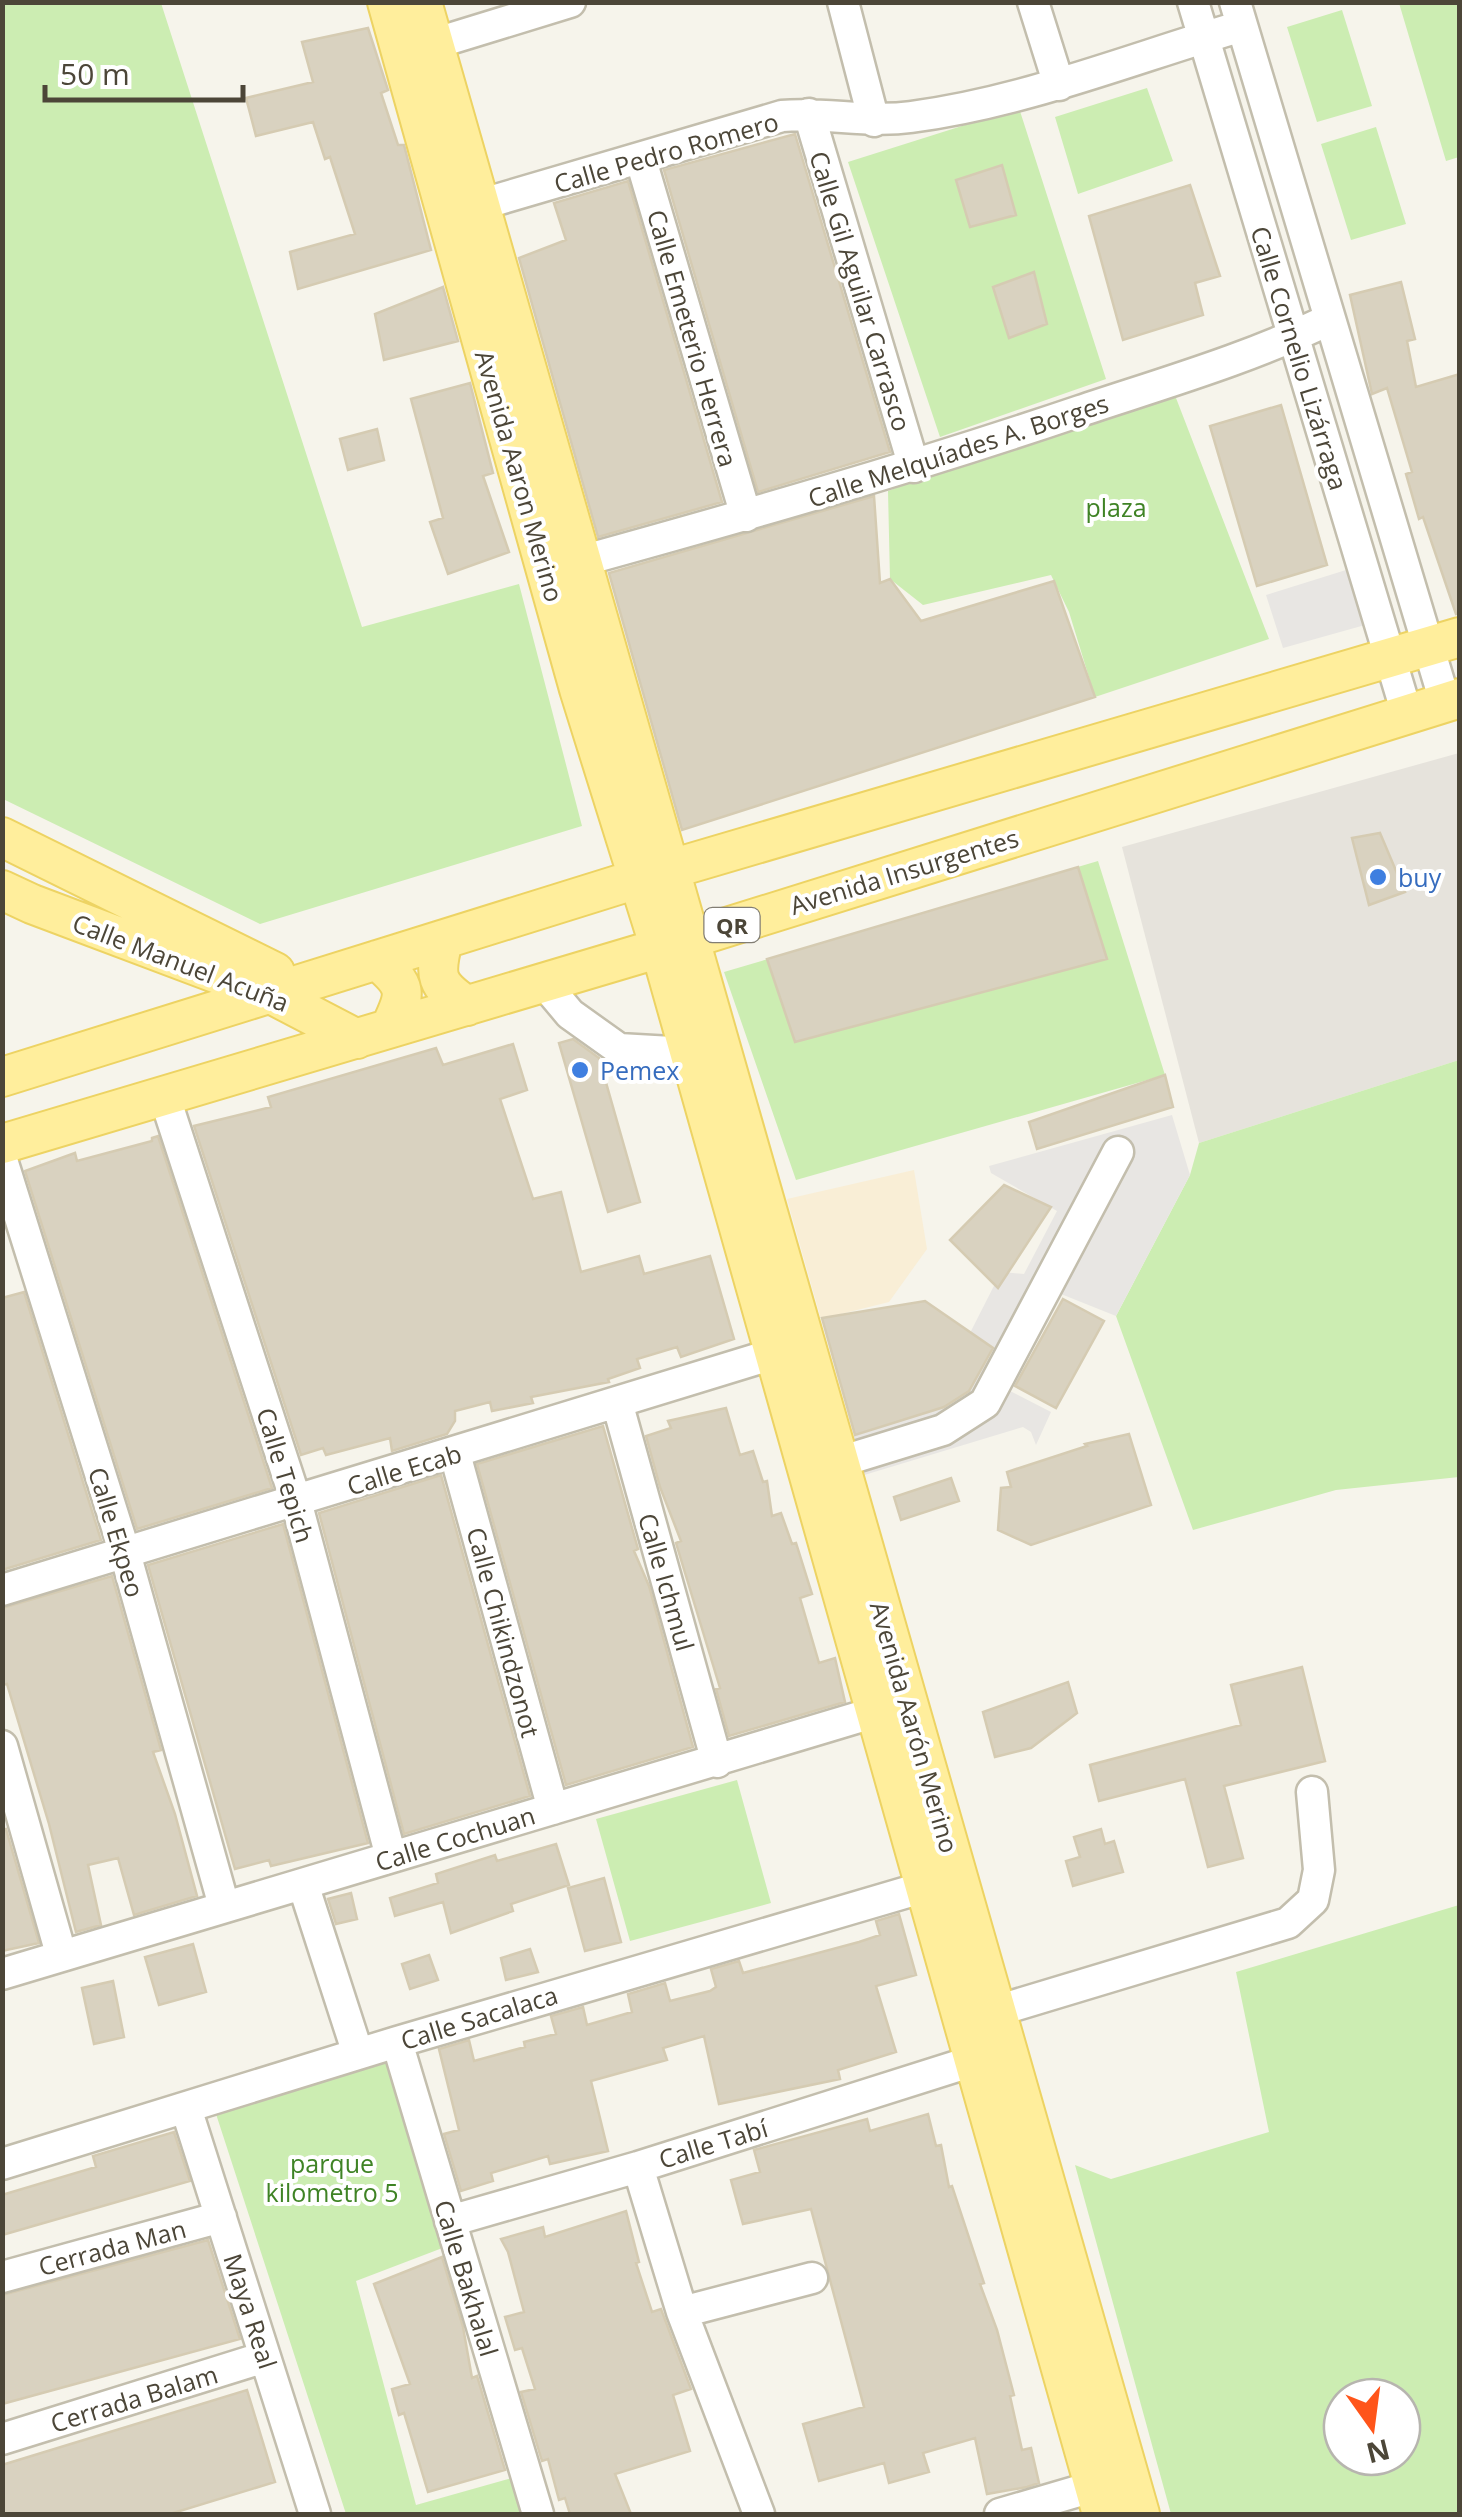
<svg xmlns="http://www.w3.org/2000/svg" width="1462" height="2517" viewBox="0 0 1462 2517" font-family="'Open Sans',sans-serif">
  <rect width="100%" height="100%" fill="#f6f4eb"/>
  <path fill="#f9eed6" d="M 914,1170 L 927,1249 L 889,1302 L 821,1319 L 787,1199 Z"/>
  <path fill="#e6e3dc" d="M 1459,753 L 1459,1060 L 1199,1143 L 1122,847 Z"/>
  <path fill="#ccedb2" fill-rule="evenodd" d="M 2,3 L 161,3 L 362,627 L 519,584 L 582,826 L 260,924 L 3,799 Z
    M 1399,3 L 1459,3 L 1459,157 L 1446,161 Z
    M 1342,10 L 1372,106 L 1317,122 L 1287,27 Z
    M 1147,88 L 1173,161 L 1078,194 L 1055,117 Z
    M 1019,108 L 1106,379 L 940,437 L 848,162 Z
    M 1376,127 L 1406,224 L 1351,240 L 1321,144 Z
    M 1171,385 L 1269,639 L 1095,697 L 1069,612 L 1051,575 L 923,605 L 890,579 L 888,491 Z
    M 1098,861 L 1165,1075 L 796,1180 L 724,972 Z
    M 1459,1060 L 1459,1477 L 1336,1490 L 1193,1530 L 1116,1316 L 1190,1175 L 1199,1143 Z
    M 737,1780 L 771,1903 L 630,1941 L 596,1819 Z
    M 1459,1905 L 1459,2514 L 1171,2514 L 1075,2165 L 1111,2179 L 1269,2132 L 1236,1972 ZM 1342,2397 L 1402,2397 L 1402,2457 L 1342,2457 Z
    M 394,2060 L 445,2247 L 356,2281 L 416,2505 L 515,2477 L 526,2514 L 346,2514 L 216,2114 Z"/>
  <path fill="#e8e6e3" d="M 1346,570 L 1365,625 L 1283,648 L 1266,595 Z
    M 1172,1115 L 1190,1175 L 1116,1316 L 1061,1294 L 1010,1391 L 1051,1412 L 1036,1445 L 1031,1432 L 1023,1427 L 861,1476 L 851,1437 L 947,1406 L 965,1396 L 994,1350 L 970,1333 L 1001,1272 L 1024,1274 L 1057,1211 L 991,1173 L 989,1166 Z"/>
  <path fill="#d9d2c0" stroke="#d5cbb2" stroke-width="2.5" d="M 368,28 L 388,90 L 381,93 L 398,145 L 404,145 L 431,250 L 298,289 L 290,252 L 355,234 L 330,157 L 325,159 L 313,122 L 256,136 L 246,98 L 313,82 L 302,42 Z
    M 795,134 L 890,452 L 758,492 L 664,170 Z
    M 1002,165 L 1016,215 L 970,227 L 956,180 Z
    M 628,181 L 722,502 L 598,537 L 519,258 L 566,240 L 554,203 Z
    M 1190,185 L 1220,276 L 1195,283 L 1203,315 L 1123,340 L 1089,216 Z
    M 1034,272 L 1047,324 L 1009,338 L 993,287 Z
    M 1401,282 L 1415,339 L 1407,341 L 1416,387 L 1460,374 L 1460,613 L 1456,614 L 1423,517 L 1419,519 L 1406,474 L 1412,472 L 1387,388 L 1372,394 L 1350,295 Z
    M 443,287 L 458,341 L 384,360 L 375,314 Z
    M 470,383 L 493,473 L 483,476 L 509,552 L 448,574 L 430,522 L 443,518 L 411,399 Z
    M 1281,405 L 1327,565 L 1257,586 L 1210,426 Z
    M 377,429 L 384,460 L 348,470 L 340,439 Z
    M 874,496 L 880,583 L 890,579 L 921,621 L 1054,581 L 1095,697 L 682,830 L 609,573 Z
    M 1380,833 L 1405,892 L 1369,905 L 1352,838 Z
    M 1078,867 L 1107,959 L 795,1042 L 767,959 Z
    M 573,1039 L 599,1058 L 640,1202 L 608,1212 L 559,1043 Z
    M 513,1044 L 527,1090 L 500,1099 L 533,1199 L 561,1192 L 581,1272 L 639,1256 L 644,1274 L 710,1256 L 734,1339 L 681,1357 L 677,1347 L 637,1359 L 640,1368 L 608,1379 L 609,1382 L 531,1397 L 533,1403 L 492,1411 L 490,1402 L 455,1411 L 455,1421 L 447,1434 L 392,1451 L 390,1438 L 326,1455 L 323,1448 L 301,1455 L 194,1126 L 271,1107 L 268,1097 L 436,1048 L 443,1065 Z
    M 1165,1075 L 1173,1107 L 1037,1149 L 1029,1122 Z
    M 158,1136 L 272,1488 L 137,1529 L 25,1171 L 75,1153 L 77,1161 L 152,1141 L 152,1138 Z
    M 1004,1185 L 1051,1207 L 998,1288 L 950,1240 Z
    M 24,1292 L 101,1540 L 2,1570 L 2,1298 Z
    M 1063,1299 L 1104,1321 L 1056,1408 L 1015,1386 Z
    M 925,1301 L 993,1348 L 969,1391 L 944,1407 L 855,1435 L 822,1318 Z
    M 726,1408 L 740,1455 L 753,1451 L 763,1482 L 767,1481 L 772,1516 L 781,1513 L 792,1544 L 796,1543 L 812,1594 L 800,1598 L 819,1663 L 835,1658 L 845,1702 L 729,1736 L 716,1689 L 720,1688 L 676,1543 L 681,1541 L 660,1487 L 646,1436 L 671,1428 L 668,1421 Z
    M 603,1426 L 638,1549 L 634,1551 L 649,1586 L 693,1747 L 566,1785 L 477,1464 Z
    M 1129,1434 L 1151,1505 L 1031,1545 L 998,1530 L 1001,1488 L 1011,1487 L 1007,1472 L 1087,1446 L 1085,1444 Z
    M 441,1475 L 530,1796 L 404,1834 L 319,1513 Z
    M 951,1478 L 959,1501 L 901,1520 L 894,1497 Z
    M 283,1524 L 368,1843 L 271,1866 L 269,1860 L 235,1869 L 148,1565 Z
    M 112,1576 L 161,1750 L 153,1752 L 175,1814 L 197,1896 L 134,1915 L 118,1858 L 88,1865 L 101,1925 L 76,1932 L 49,1824 L 7,1684 L 2,1685 L 2,1608 Z
    M 1302,1667 L 1325,1761 L 1224,1786 L 1243,1858 L 1208,1867 L 1185,1779 L 1099,1801 L 1090,1765 L 1241,1725 L 1231,1685 Z
    M 1068,1682 L 1077,1713 L 1031,1748 L 995,1757 L 983,1712 Z
    M 6,1829 L 39,1943 L 2,1951 L 2,1830 Z
    M 1101,1829 L 1105,1844 L 1114,1841 L 1123,1872 L 1073,1886 L 1066,1861 L 1080,1857 L 1074,1837 Z
    M 556,1844 L 569,1885 L 511,1904 L 513,1911 L 451,1933 L 443,1902 L 395,1916 L 390,1898 L 438,1883 L 436,1874 L 495,1855 L 497,1861 Z
    M 604,1878 L 621,1942 L 585,1951 L 568,1888 Z
    M 351,1893 L 357,1919 L 336,1924 L 328,1899 Z
    M 899,1914 L 916,1975 L 876,1986 L 896,2052 L 838,2070 L 840,2079 L 719,2104 L 704,2036 L 663,2048 L 667,2060 L 591,2081 L 608,2151 L 550,2164 L 548,2156 L 491,2173 L 493,2181 L 461,2191 L 444,2134 L 459,2130 L 439,2049 L 469,2040 L 474,2061 L 525,2047 L 524,2042 L 556,2034 L 551,2016 L 583,2007 L 587,2025 L 632,2012 L 628,1994 L 665,1983 L 670,2001 L 710,1991 L 716,1987 L 711,1969 L 739,1961 L 743,1973 L 859,1942 L 880,1935 L 876,1921 Z
    M 193,1944 L 206,1992 L 159,2005 L 145,1957 Z
    M 530,1949 L 538,1972 L 506,1980 L 501,1958 Z
    M 429,1955 L 438,1980 L 410,1989 L 402,1964 Z
    M 113,1981 L 124,2037 L 94,2044 L 82,1988 Z
    M 928,2114 L 936,2146 L 941,2145 L 949,2187 L 952,2186 L 984,2283 L 980,2284 L 997,2330 L 1014,2395 L 1010,2396 L 1022,2450 L 1031,2448 L 1039,2483 L 1027,2487 L 987,2494 L 975,2438 L 923,2453 L 929,2472 L 889,2483 L 884,2463 L 819,2481 L 803,2424 L 864,2407 L 811,2209 L 743,2224 L 731,2180 L 760,2172 L 754,2150 L 867,2119 L 870,2131 Z
    M 174,2132 L 190,2181 L 2,2235 L 2,2195 L 96,2167 L 93,2156 Z
    M 626,2211 L 639,2262 L 636,2263 L 652,2312 L 661,2309 L 691,2389 L 673,2395 L 690,2451 L 615,2474 L 631,2514 L 570,2514 L 565,2498 L 559,2500 L 548,2459 L 542,2461 L 521,2392 L 535,2389 L 522,2348 L 515,2350 L 505,2317 L 524,2312 L 508,2252 L 501,2239 L 543,2227 L 545,2237 Z
    M 208,2240 L 240,2339 L 2,2404 L 2,2295 Z
    M 442,2257 L 463,2327 L 472,2378 L 477,2376 L 505,2470 L 428,2492 L 404,2413 L 399,2415 L 392,2389 L 410,2384 L 374,2284 Z
    M 247,2390 L 275,2482 L 170,2514 L 2,2514 L 2,2465 Z"/>
  <g fill="none" stroke-linecap="round" stroke-linejoin="round">
    <defs>
      <path id="minor" d="M 843,2 L 874,121
        M 1033,2 L 1059,85
        M 1193,2 L 1407,714
        M 1235,2 L 1445,702
        M 433,44 L 570,2
        M 809,114 L 914,467
        M 641,160 L 746,516
        M 462,210 L 782,116 C 825,112 868,123 911,117 C 1025,102 1133,58 1242,26
        M 563,566 C 737,518 909,469 1080,411 C 1164,383 1251,358 1330,319
        M 544,983 L 570,1014 L 619,1049 L 689,1053
        M 165,1098 L 296,1501 L 391,1857
        M 2,1160 L 125,1553 L 224,1906
        M 617,1402 L 717,1762
        M 455,1454 L 553,1809
        M 839,1462 L 943,1430 L 985,1403 L 1118,1152
        M 2,1590 L 793,1348
        M 2,1746 L 61,1954
        M 303,1884 L 358,2054
        M 2,1974 L 896,1706
        M 996,2011 L 1288,1923 L 1313,1900 L 1319,1870 L 1312,1792
        M 397,2042 L 538,2514
        M 186,2108 L 315,2514
        M 2,2164 L 397,2042 L 945,1881
        M 638,2167 L 682,2312 L 759,2514
        M 450,2221 L 638,2167 L 992,2055
        M 2,2277 L 221,2217
        M 682,2312 L 812,2278
        M 2,2439 L 265,2357
        M 1000,2514 L 1116,2480"/>
      <path id="major" d="M 387,2 L 579,689 L 660,948 L 1102,2514
        M 422,2 L 1140,2514
        M 2,837 L 275,972
        M 2,890 L 32,904 L 271,994 L 357,1039
        M 443,940 C 434,977 435,984 467,1006
        M 377,960 C 408,987 407,992 390,1028
        M 2,1077 L 637,879 L 1460,637
        M 2,1144 L 660,948 L 1460,698"/>
    </defs>
    <use href="#minor" stroke="#c3bead" stroke-width="35"/>
    <use href="#major" stroke="#edd363" stroke-width="42"/>
    <use href="#minor" stroke="#fff" stroke-width="30"/>
    <use href="#major" stroke="#ffee9c" stroke-width="38"/>
  </g>
  <g fill="#3f7fe0" stroke="#fff" stroke-width="4">
    <circle cx="1378" cy="877" r="10"/>
    <circle cx="580" cy="1070" r="10"/>
  </g>
  <g text-anchor="middle" dominant-baseline="central" stroke-width="8" stroke-linejoin="round" paint-order="stroke">
    <rect fill="#fff" stroke="#827e74" stroke-width="2.5" x="704.5" y="908" width="55" height="34" rx="8"/>
    <g font-size="22" font-weight="bold" fill="#4c4638">
      <text x="732" y="925">QR</text>
    </g>
    <g font-size="25" fill="#4c4638" stroke="#fff">
      <text transform="translate(666 152) rotate(-16)">Calle Pedro Romero</text>
      <text transform="translate(861 291) rotate(73)">Calle Gil Aguilar Carrasco</text>
      <text transform="translate(693 338) rotate(74)">Calle Emeterio Herrera</text>
      <text transform="translate(1300 358) rotate(73)">Calle Cornelio Lizárraga</text>
      <text transform="translate(958 450) rotate(-18)">Calle Melquíades A. Borges</text>
      <text transform="translate(520 476) rotate(74)">Avenida Aaron Merino</text>
      <text transform="translate(904 871) rotate(-17)">Avenida Insurgentes</text>
      <text transform="translate(181 962) rotate(21)">Calle Manuel Acuña</text>
      <text transform="translate(404 1469) rotate(-17)">Calle Ecab</text>
      <text transform="translate(286 1475) rotate(73)">Calle Tepich</text>
      <text transform="translate(117 1532) rotate(73)">Calle Ekpeo</text>
      <text transform="translate(667 1582) rotate(74)">Calle Ichmul</text>
      <text transform="translate(504 1632) rotate(75)">Calle Chikindzonot</text>
      <text transform="translate(915 1727) rotate(74)">Avenida Aarón Merino</text>
      <text transform="translate(455 1838) rotate(-17)">Calle Cochuan</text>
      <text transform="translate(479 2017) rotate(-17)">Calle Sacalaca</text>
      <text transform="translate(713 2143) rotate(-17)">Calle Tabí</text>
      <text transform="translate(112 2247) rotate(-15)">Cerrada Man</text>
      <text transform="translate(467 2278) rotate(73)">Calle Bakhalal</text>
      <text transform="translate(251 2311) rotate(72)">Maya Real</text>
      <text transform="translate(134 2398) rotate(-17)">Cerrada Balam</text>
    </g>
    <g font-size="25" fill="#3f8325" stroke="#fff">
      <text x="1116" y="507">plaza</text>
      <text x="332" y="2163">parque<tspan x="332" dy="29">kilometro 5</tspan></text>
    </g>
    <g font-size="25" fill="#366cbe" stroke="#fff" text-anchor="start">
      <text x="1398" y="877">buy</text>
      <text x="600" y="1070">Pemex</text>
    </g>
  </g>
  <rect width="1462" height="2517" fill="none" stroke="#4c4638" stroke-width="10"/>
  <g transform="translate(1372 2427) rotate(166)"><circle r="48" fill="#ffffff" stroke="#b7b5af" stroke-width="2.5"/>
  <path d="M0-8L18 38L0 25L-18 38Z" fill="#ff551a"/>
  <text y="-15" font-size="28" font-weight="bold" text-anchor="middle" fill="#4c4638">N</text>
  </g>
  <path d="M45 85v15h198v-15" fill="none" stroke="#4c4638" stroke-width="5"/>
  <text x="60" y="85" font-size="30" fill="#4c4638" stroke="#ffffff" stroke-width="8" paint-order="stroke">50 m</text>
</svg>
